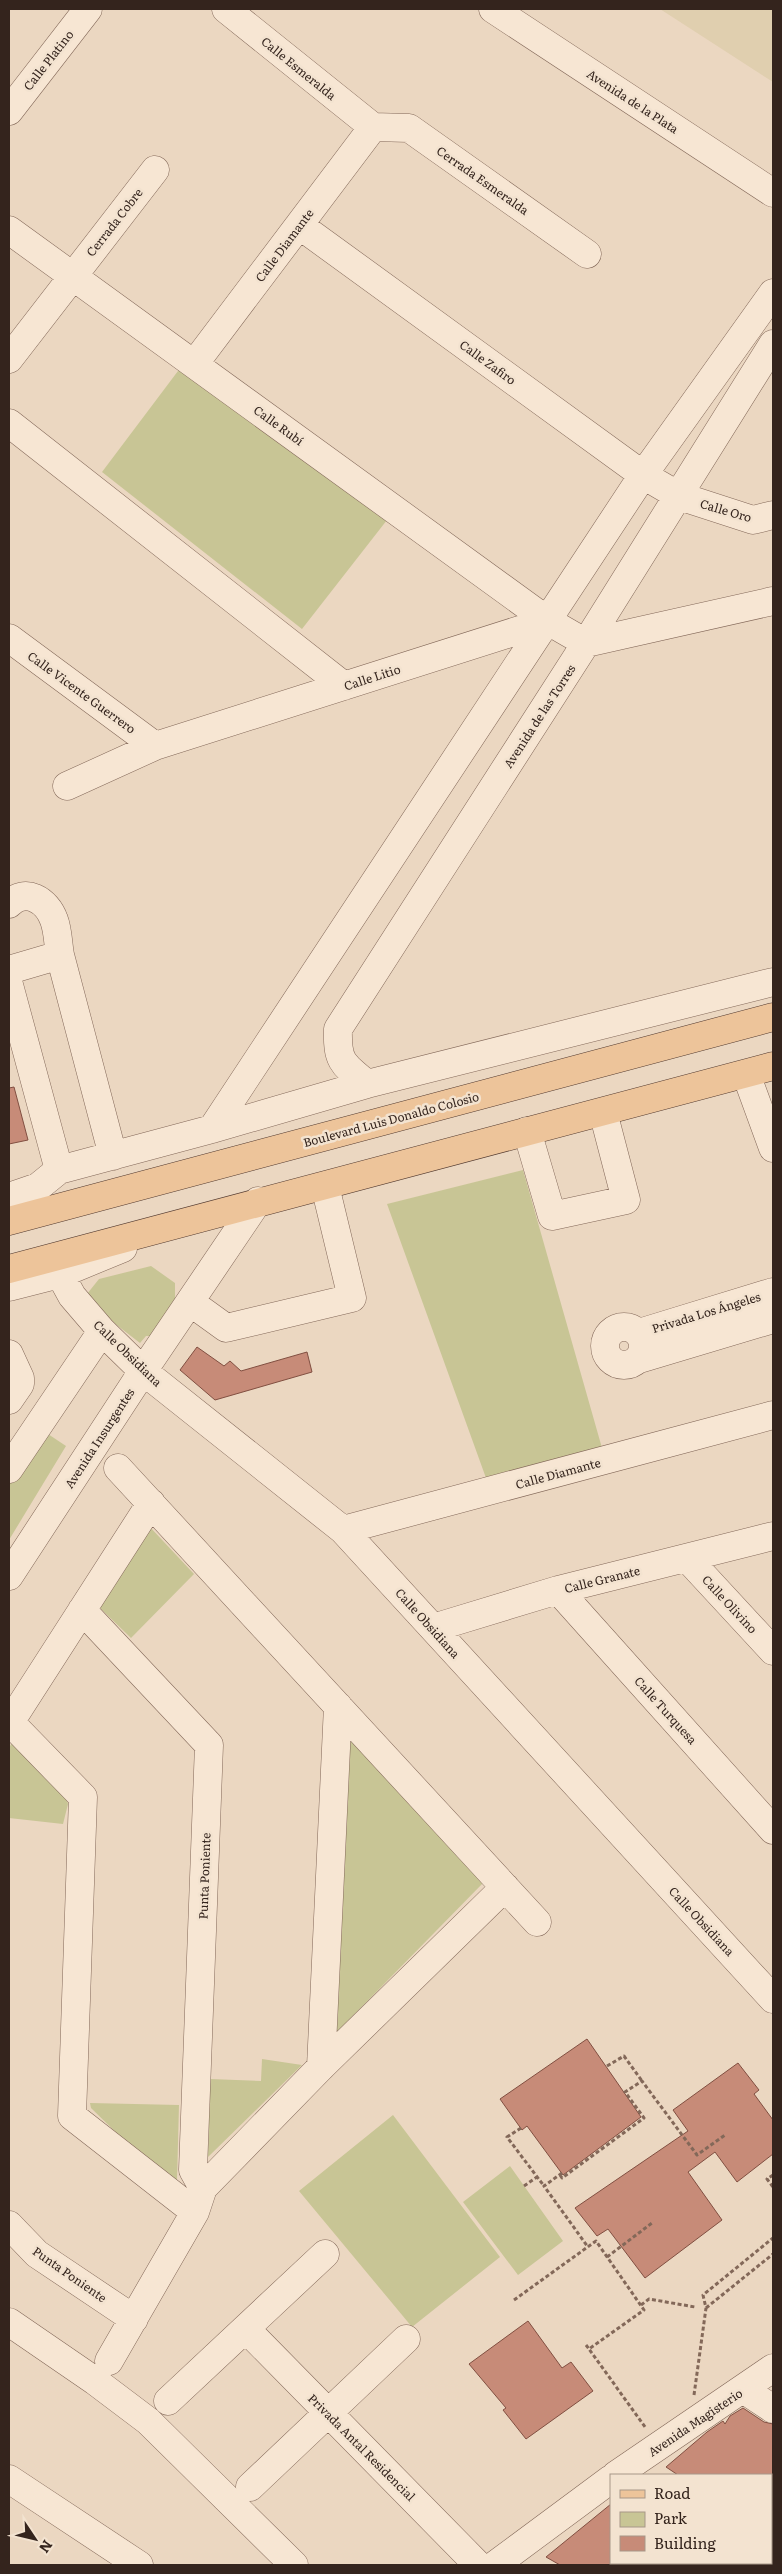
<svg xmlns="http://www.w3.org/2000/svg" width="782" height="2574" viewBox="0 0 782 2574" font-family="Literata,serif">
  <rect width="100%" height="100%" fill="#ebd7c1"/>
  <path fill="#e0cfaf" d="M 660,9 L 773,9 L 773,82 Z"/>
  <path fill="#c8c595" d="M 181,367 L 387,520 L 302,629 L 102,472 Z
    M 523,1170 L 602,1448 L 486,1478 L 387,1204 Z
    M 151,1266 L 175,1283 L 175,1303 L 152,1336 L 146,1336 L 140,1343 L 83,1299 L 99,1279 Z
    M 42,1430 L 66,1446 L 9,1540 L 9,1480 Z
    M 149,1526 L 194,1574 L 131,1638 L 98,1606 Z
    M 344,1732 L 484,1882 L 337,2032 Z
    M 14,1739 L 65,1793 L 68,1804 L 63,1824 L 9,1818 L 9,1748 Z
    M 262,2059 L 302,2065 L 208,2157 L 210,2079 L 261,2081 Z
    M 90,2103 L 179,2105 L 177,2180 L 138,2154 L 91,2108 Z
    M 393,2115 L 500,2257 L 412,2327 L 299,2191 Z
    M 510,2166 L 563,2241 L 518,2275 L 463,2202 Z"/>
  <path fill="#c78b78" stroke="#814f41" d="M 14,1087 L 28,1140 L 9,1144 L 9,1088 Z
    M 197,1347 L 224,1366 L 230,1361 L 241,1371 L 307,1352 L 312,1372 L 215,1400 L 180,1370 Z
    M 587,2039 L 641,2117 L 563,2175 L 527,2126 L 522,2130 L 500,2099 Z
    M 738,2063 L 759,2090 L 754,2094 L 773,2120 L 773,2154 L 737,2182 L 715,2152 L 688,2172 L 722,2220 L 645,2278 L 608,2229 L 597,2236 L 575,2208 L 688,2131 L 673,2110 Z
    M 528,2321 L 562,2368 L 571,2362 L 593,2391 L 526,2439 L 503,2410 L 506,2408 L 469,2364 Z
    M 743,2408 L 764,2422 L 773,2424 L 773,2475 L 678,2475 L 666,2467 L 707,2432 L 723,2421 L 725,2424 L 730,2416 Z
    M 611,2504 L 611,2565 L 560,2565 L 546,2557 Z"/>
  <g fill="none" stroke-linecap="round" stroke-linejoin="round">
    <defs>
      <path id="minor" d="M 226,9 L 373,127
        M 493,9 L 773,193
        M 9,111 L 88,9
        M 373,127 L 409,128 L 587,254
        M 299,225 L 643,475 L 679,496 L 753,520 L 773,515
        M 9,230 L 548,621 L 586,643
        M 9,359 L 155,170
        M 195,363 L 373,127
        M 9,423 L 344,686
        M 9,638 L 155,746
        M 586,643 L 773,601
        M 67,786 L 155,746 L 548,621
        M 9,904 C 25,887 47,900 54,920 C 58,930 58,944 60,955 L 113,1156
        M 9,970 L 60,955
        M 9,985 L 59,1170
        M 746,1074 L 773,1148
        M 367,1084 C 342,1064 337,1061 338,1029 L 586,643 L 773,344
        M 212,1129 L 643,475 L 773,293
        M 527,1131 L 552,1216 L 626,1200 L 603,1112
        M 9,1197 L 38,1187 L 59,1170 L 212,1129 L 367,1084 L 773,982
        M 60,1274 L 72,1296 L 102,1331 L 143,1371 L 343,1530 L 773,1999
        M 9,1287 L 60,1274 L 123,1248
        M 190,1302 L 226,1328 L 352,1298 L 325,1186
        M605 1346a19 19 0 1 1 38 0a19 19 0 1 1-38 0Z
        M 639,1333 L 773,1292
        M 9,1354 L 20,1378 L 20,1384 L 9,1400
        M 639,1359 L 773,1319
        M 118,1468 L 537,1922
        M 9,1469 L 102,1331
        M 343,1530 L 773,1415
        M 687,1558 L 773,1651
        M 9,1576 L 143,1371 L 258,1201
        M 558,1590 L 773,1830
        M 82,1610 L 209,1745 L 193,2170 L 203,2188
        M 433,1628 L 558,1590 L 773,1536
        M 10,1722 L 83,1797 L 72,2116 L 195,2212
        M 9,1724 L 151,1503
        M 321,2067 L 338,1706
        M 9,2225 L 37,2254 L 134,2319
        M 9,2322 L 95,2381 L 148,2421 L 294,2565
        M 246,2329 L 478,2565
        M 109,2361 L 195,2212 L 203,2188 L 321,2067 L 505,1887
        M 743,2389 L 773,2409
        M 168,2401 L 325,2254
        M 616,2475 L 773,2368
        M 9,2479 L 139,2565
        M 250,2487 L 406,2339
        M 771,2551 L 773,2552
        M 748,2563 L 751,2565
        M 495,2565 L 611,2479"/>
      <path id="major" d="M 9,1221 L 773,1017
        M 9,1269 L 773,1066"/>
    </defs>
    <use href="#minor" stroke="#836859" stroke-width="29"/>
    <use href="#major" stroke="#51382e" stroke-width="29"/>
    <path stroke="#836859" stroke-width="3" stroke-dasharray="4 2.5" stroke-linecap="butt" d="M 607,2066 L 624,2056 L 642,2081
      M 521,2128 L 507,2137 L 544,2186
      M 562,2173 L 544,2186 L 588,2247
      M 560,2175 L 562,2178 L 644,2118 L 625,2092 L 642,2081 L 697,2155 L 725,2135
      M 773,2175 L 767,2179 L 773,2187
      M 524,2186 L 537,2177
      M 607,2257 L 652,2223
      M 514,2300 L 596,2241 L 644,2310 L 589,2349 L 645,2427
      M 641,2305 L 649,2299 L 695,2307
      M 706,2308 L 773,2254
      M 586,2345 L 589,2349
      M 694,2395 L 706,2308 L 703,2295 L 773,2238"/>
    <use href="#minor" stroke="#f7e6d3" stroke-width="28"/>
    <use href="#major" stroke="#edc49a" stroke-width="28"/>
  </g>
  <g text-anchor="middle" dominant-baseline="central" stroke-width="5" stroke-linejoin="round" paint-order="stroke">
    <g font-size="12" fill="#34241d" stroke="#f3e3d0">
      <text transform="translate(48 60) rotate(-52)">Calle Platino</text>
      <text transform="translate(299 68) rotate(39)">Calle Esmeralda</text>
      <text transform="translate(633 101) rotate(33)">Avenida de la Plata</text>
      <text transform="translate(483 180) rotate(35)">Cerrada Esmeralda</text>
      <text transform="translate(114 222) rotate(-52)">Cerrada Cobre</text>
      <text transform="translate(284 245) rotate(-53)">Calle Diamante</text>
      <text transform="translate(488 362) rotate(36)">Calle Zafiro</text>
      <text transform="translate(279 425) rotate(36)">Calle Rubí</text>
      <text transform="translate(726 510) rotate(16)">Calle Oro</text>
      <text transform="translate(372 677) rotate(-18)">Calle Litio</text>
      <text transform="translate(82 692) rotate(36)">Calle Vicente Guerrero</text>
      <text transform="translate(539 716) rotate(-57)">Avenida de las Torres</text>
      <text transform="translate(391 1119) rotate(-15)">Boulevard Luis Donaldo Colosio</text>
      <text transform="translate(706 1312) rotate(-17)">Privada Los Ángeles</text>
      <text transform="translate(128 1353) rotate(44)">Calle Obsidiana</text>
      <text transform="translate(99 1438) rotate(-57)">Avenida Insurgentes</text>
      <text transform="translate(558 1473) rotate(-15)">Calle Diamante</text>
      <text transform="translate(602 1579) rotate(-14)">Calle Granate</text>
      <text transform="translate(730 1604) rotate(47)">Calle Olivino</text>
      <text transform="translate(428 1623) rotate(48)">Calle Obsidiana</text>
      <text transform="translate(666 1710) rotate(48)">Calle Turquesa</text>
      <text transform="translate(204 1876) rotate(-88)">Punta Poniente</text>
      <text transform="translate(702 1921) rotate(47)">Calle Obsidiana</text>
      <text transform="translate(70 2274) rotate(35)">Punta Poniente</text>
      <text transform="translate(695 2422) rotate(-34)">Avenida Magisterio</text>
      <text transform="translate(362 2447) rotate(45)">Privada Antal Residencial</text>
    </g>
  </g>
  <rect width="782" height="2574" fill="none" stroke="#34241d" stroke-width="20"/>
  <rect x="610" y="2474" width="162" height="90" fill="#f3e3d0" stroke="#a79788"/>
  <rect x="620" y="2490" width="25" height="8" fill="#edc49a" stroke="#a79788"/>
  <text x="654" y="2499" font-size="15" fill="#34241d">Road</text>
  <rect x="620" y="2512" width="25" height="15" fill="#c8c595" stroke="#a79788"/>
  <text x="654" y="2524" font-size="15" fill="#34241d">Park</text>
  <rect x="620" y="2536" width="25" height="15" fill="#c78b78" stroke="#a79788"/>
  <text x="654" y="2549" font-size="15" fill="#34241d">Building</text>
  <g transform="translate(35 2539) rotate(125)" stroke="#f3e3d0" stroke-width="4" paint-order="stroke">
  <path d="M0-4L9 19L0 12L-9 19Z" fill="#34241d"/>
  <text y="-8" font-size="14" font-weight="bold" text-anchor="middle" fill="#34241d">N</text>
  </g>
</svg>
